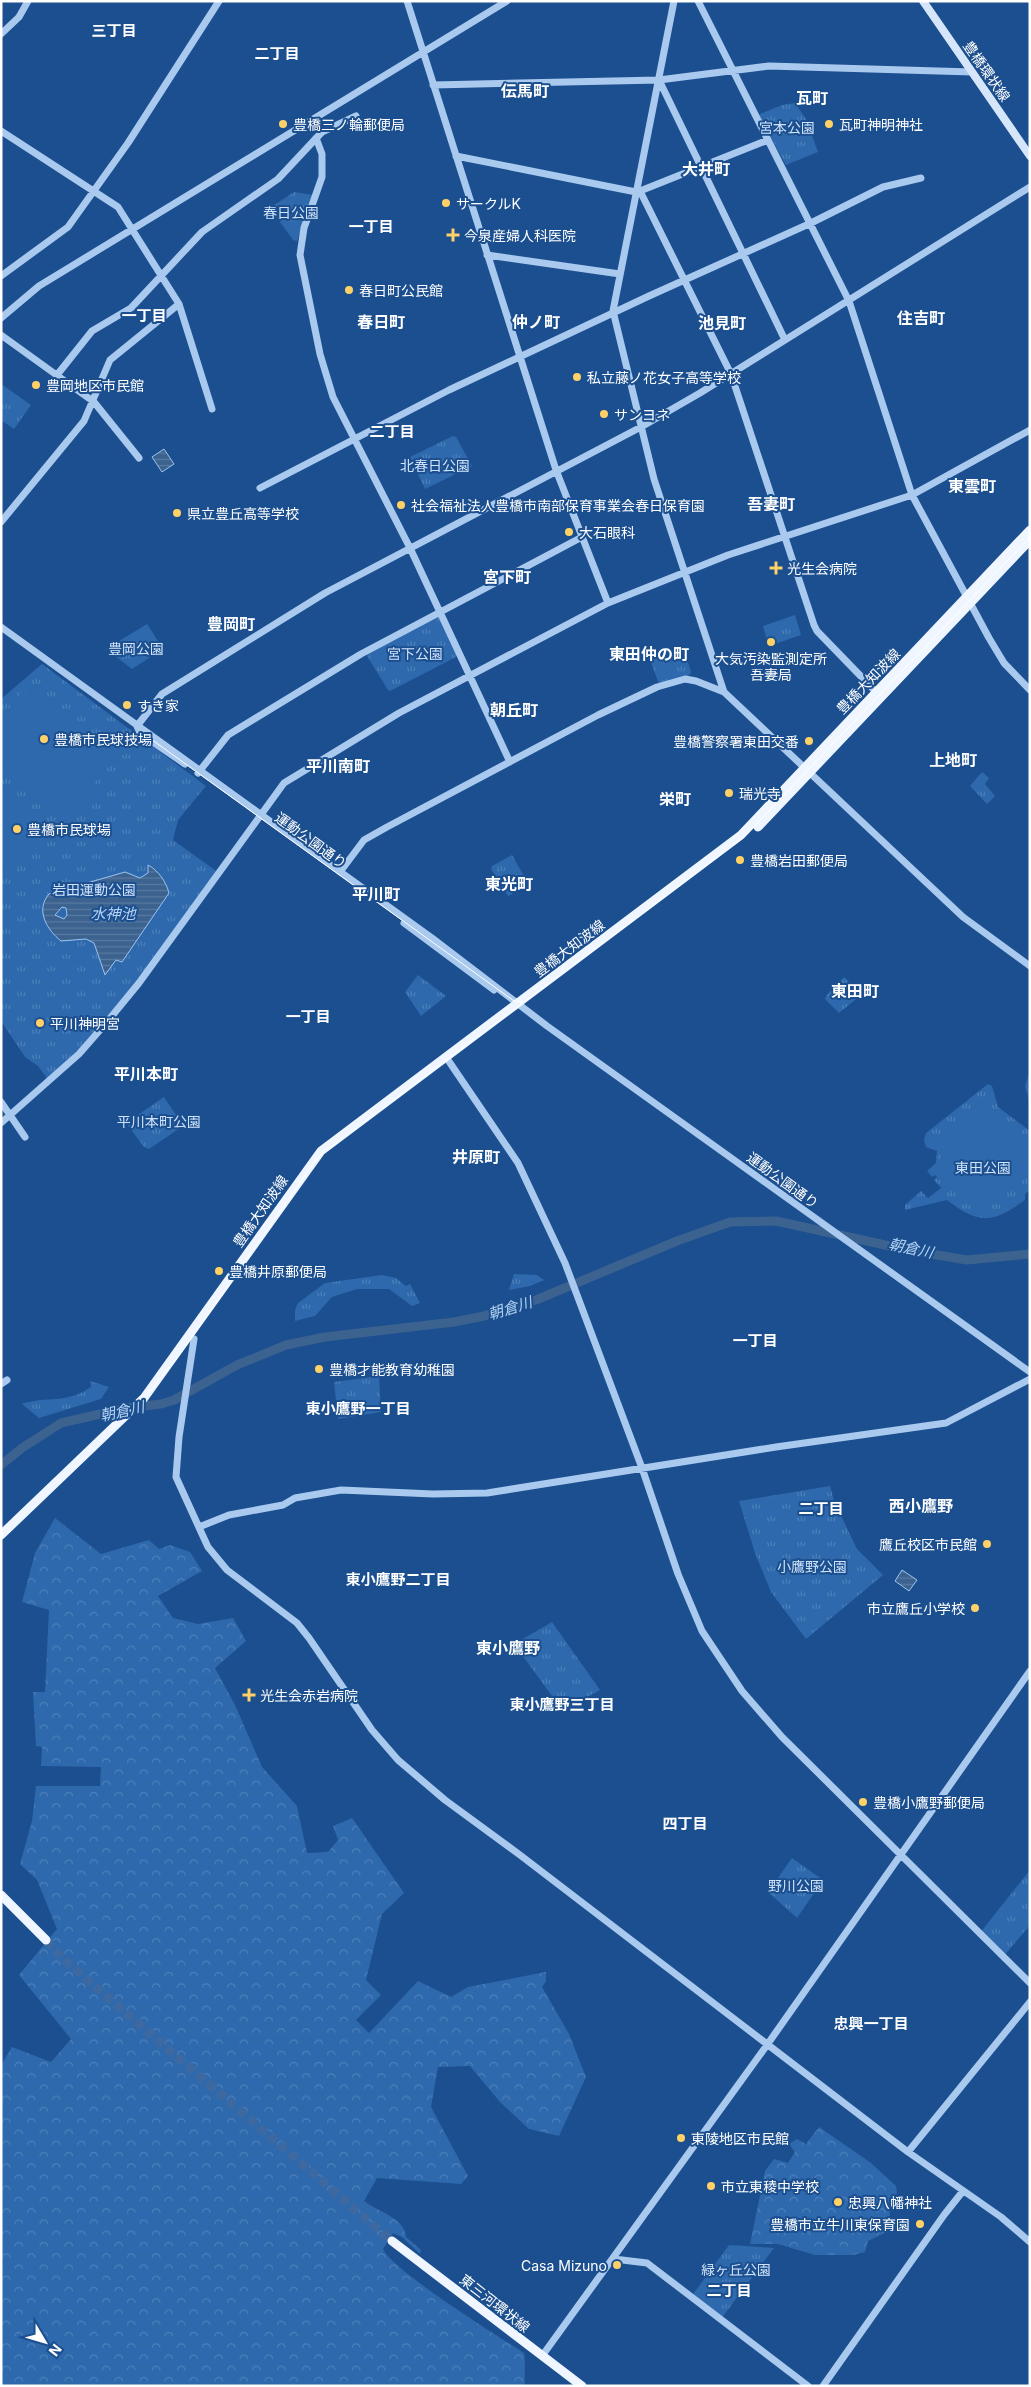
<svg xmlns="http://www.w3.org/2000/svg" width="1031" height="2387" viewBox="0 0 1031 2387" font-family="Inter,'Noto Sans JP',sans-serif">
  <defs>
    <pattern id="forest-crowns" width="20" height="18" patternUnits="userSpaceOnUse" patternTransform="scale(1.25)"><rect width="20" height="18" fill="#2e69ad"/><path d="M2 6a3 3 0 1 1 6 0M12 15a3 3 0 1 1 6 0" fill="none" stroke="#4d80b9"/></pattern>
    <pattern id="park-tufts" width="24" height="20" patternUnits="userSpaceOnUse" patternTransform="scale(1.25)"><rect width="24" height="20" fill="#2e69ad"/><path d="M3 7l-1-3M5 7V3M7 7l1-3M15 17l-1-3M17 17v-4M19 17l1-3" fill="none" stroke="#4d80b9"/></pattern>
    <pattern id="water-rules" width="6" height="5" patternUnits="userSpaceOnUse" patternTransform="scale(1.25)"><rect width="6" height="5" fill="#3c6290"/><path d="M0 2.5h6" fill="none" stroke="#597aa1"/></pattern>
  </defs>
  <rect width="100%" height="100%" fill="#1b4f8f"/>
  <path fill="url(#forest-crowns)" d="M 55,1518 L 101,1554 L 149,1540 L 159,1549 L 170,1545 L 190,1552 L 202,1571 L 158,1596 L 173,1618 L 198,1624 L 233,1618 L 246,1641 L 215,1668 L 235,1705 L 262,1767 L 297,1806 L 307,1853 L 328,1852 L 338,1840 L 333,1826 L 352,1818 L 404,1893 L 382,1914 L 366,1980 L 381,1995 L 356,2020 L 369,2033 L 418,1981 L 451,1997 L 468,1987 L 546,1972 L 546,1981 L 542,1987 L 569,2034 L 586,2077 L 559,2136 L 529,2129 L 500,2102 L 470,2066 L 438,2067 L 431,2107 L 468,2176 L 461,2184 L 377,2178 L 364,2201 C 377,2211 405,2218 406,2237 L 421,2250 L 420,2254 L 402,2237 L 393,2233 L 383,2249 C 392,2270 499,2337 524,2353 C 526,2364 524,2374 525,2386 L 1,2386 L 1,2065 L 12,2047 L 51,2062 L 71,2039 L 19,1975 L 57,1929 L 37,1880 L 20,1864 L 32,1821 L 36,1786 L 100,1786 L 101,1767 L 41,1766 L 42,1747 L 36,1746 L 33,1692 L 45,1692 L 49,1610 L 22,1602 L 35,1553 Z
    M 819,2127 L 871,2163 L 896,2186 L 897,2193 L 889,2203 L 891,2230 L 868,2241 L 865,2252 L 853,2255 L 815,2255 L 778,2244 L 750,2244 L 765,2171 L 774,2159 L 788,2163 L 795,2152 L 789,2144 L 797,2139 L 806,2144 Z"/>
  <path fill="url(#park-tufts)" d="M 795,103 L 806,119 L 818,152 L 786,165 L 759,116 L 760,114 L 782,105 Z
    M 294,192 L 313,195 L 297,241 L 293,240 L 270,208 Z
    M 1,384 L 31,405 L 14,429 L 1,420 Z
    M 453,436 L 456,437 L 472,466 L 425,489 L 410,457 Z
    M 795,615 L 801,635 L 775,644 L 773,638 L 767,640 L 763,626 Z
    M 438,616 L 457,654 L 456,657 L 390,691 L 388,690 L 367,656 L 368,653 Z
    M 147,624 L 163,649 L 132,669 L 106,649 Z
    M 684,649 L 691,672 L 690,675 L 659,684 L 650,660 Z
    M 42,664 L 206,786 L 178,820 L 173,840 L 219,873 L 107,1022 L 49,1081 L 38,1066 L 25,1057 L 1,1021 L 1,699 Z
    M 982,772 L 989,778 L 985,784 L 995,796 L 987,804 L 970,786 Z
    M 512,855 L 529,885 L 508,896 L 491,869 L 492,866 Z
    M 418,975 L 446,996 L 421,1016 L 405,992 Z
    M 844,977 L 861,995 L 839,1013 L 825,999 L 826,996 Z
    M 988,1084 L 992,1086 L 998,1107 L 1030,1131 L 1030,1190 L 1025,1194 L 1025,1200 C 993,1223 979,1225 947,1200 L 905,1210 L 905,1205 L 921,1191 L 928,1198 L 941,1188 L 934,1180 L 937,1177 L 935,1175 L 932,1177 L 927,1171 L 936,1163 L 937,1151 L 926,1147 L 924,1139 L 926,1133 Z
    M 164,1097 L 182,1124 L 180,1128 L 149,1149 L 144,1147 L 126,1123 Z
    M 514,1274 L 537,1275 L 544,1280 L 530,1286 L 509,1290 Z
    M 382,1275 L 396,1278 L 406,1286 L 410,1284 L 420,1303 L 412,1306 L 389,1289 L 357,1289 L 332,1297 L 315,1316 L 295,1321 L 295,1310 L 298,1303 L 325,1283 Z
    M 379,1376 L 381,1412 L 338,1419 L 334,1382 Z
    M 90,1381 L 109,1387 L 101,1399 L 39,1418 L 22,1404 C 48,1395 65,1405 91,1387 Z
    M 830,1486 L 834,1501 L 857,1549 L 883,1575 L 806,1639 L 771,1592 L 755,1553 L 739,1501 Z
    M 552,1622 L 600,1690 L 563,1711 L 514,1644 Z
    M 792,1858 L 823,1880 L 797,1918 L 768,1892 Z
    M 1030,1870 L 1030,1925 L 1004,1956 L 980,1933 Z
    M 729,2245 L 774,2248 L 721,2319 L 691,2297 Z"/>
  <path fill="#2e69ad" d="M 22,691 L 113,758 L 71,815 L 1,764 L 1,719 Z
    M 1,789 L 21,803 L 22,802 C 49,834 26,849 1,867 Z
    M 1030,1071 L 1030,1104 L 1025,1086 Z
    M 982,1111 L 992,1113 L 1030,1142 L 1030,1175 L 994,1202 L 984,1206 C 961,1201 938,1169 946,1145 C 951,1131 968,1115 982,1111 Z"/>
  <path fill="url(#water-rules)" stroke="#9cc4f0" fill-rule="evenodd" d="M 164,449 L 174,464 L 162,472 L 152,457 Z
    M 148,865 C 159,871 166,882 169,893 L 122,962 L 116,960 L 105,975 L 94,943 L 86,939 L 61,941 C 47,930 35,910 49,894 L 125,872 L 140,878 L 148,873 ZM 62,907 L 66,908 L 67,915 L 64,919 L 55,915 Z
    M 902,1570 L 917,1580 L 909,1591 L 895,1581 Z"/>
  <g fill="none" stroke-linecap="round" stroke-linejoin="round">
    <path stroke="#3c6290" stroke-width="9" d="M 1,1465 L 22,1448 L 61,1423 L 126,1408 L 161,1404 L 174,1400 L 237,1365 L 286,1345 L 325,1337 L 454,1322 L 484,1316 L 536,1300 L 677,1241 L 730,1222 L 776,1221 L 908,1250 L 967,1260 L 1030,1254"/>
    <path stroke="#3d69a0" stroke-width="9" stroke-dasharray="9 4.5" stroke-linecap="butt" d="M 46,1940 L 64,1960 L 392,2241"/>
    <path stroke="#a9c9ee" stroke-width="7" d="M 407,1 L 556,470 L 608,603
      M 674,1 L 613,311 L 654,479 L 724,692
      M 698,1 L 849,301 L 912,495 L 989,638 L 1004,663 L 1030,690
      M 1,34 L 19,17 L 28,1
      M 659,80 L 785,340
      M 433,85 L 659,80 L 769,66 L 972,72
      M 1,131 L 118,207 L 179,304 L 212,409
      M 316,138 L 322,154 L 322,177 L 304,228 L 300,255 L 320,354 L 333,397 L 410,548 L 510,762
      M 456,156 L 636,192 L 640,191 L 731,374 L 814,625 L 817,631 L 879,695
      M 640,191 L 768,140
      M 487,255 L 620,274
      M 1,276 L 68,227 L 128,143 L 219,1
      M 1,318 L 39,286 L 507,1
      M 1,335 L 94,402 L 139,458
      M 57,375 L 92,331 L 131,308 L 202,232 L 278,179 L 322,132 L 356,116
      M 260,488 L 449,390 L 649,296 L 811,223 L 883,187 L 921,178
      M 1,522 L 84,421 L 110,360 L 179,304
      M 1,627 L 432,938 L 547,1026 L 1030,1372
      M 137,726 L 162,694 L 325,593 L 641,427 L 700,393 L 1030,187
      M 137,726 L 140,733 L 185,764
      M 198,773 L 228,735 L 361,654 L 582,537
      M 340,872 L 364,840 L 387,827 L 598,715 L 657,687 L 685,679 L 696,681 L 724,692 L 963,917 L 1030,966
      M 404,923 L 494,990
      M 446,1057 L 518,1163 L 565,1263 L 642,1468 L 678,1574 L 702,1631 L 742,1691 L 782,1737 L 1030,1983
      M 1,1102 L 25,1137
      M 1,1123 L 79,1054 L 107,1022 L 139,983 L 284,783 L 399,713 L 608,603 L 728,555 L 912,495 L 1030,430
      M 194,1339 L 179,1437 L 176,1477 L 202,1534 L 208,1547 L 227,1570 L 297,1623 L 309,1638 L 372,1730 L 398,1760 L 445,1800 L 520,1855 L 908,2152 L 1001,2217 L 1030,2242
      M 1,1384 L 7,1380
      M 199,1527 L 229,1515 L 283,1505 L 295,1498 L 341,1490 L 433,1494 L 487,1493 L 776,1447 L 946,1423 L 1030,1379
      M 908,2152 L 1030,2002
      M 614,2259 L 647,2263 L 808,2386
      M 542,2356 L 767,2045 L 1030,1671
      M 823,2386 L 944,2215 L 963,2191"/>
    <path stroke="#d6e6fa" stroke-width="8" d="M 923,1 L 1030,156"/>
    <path stroke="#f0f6ff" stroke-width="9" d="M 758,827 L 1030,540
      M 1,1535 L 144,1398 L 321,1151 L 741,835 L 1030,530
      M 1,1895 L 46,1940
      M 392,2241 L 582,2386"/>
    <path stroke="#fff" stroke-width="1" d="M 144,734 L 514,1001 L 525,1002
      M 148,1394 L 180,1354 L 316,1160 L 324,1152 L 744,837 L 1030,537"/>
  </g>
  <g fill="#ffd166" stroke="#1b4f8f" stroke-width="2">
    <circle cx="283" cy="124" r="5"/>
    <circle cx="829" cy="124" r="5"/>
    <circle cx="446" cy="203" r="5"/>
    <path d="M450.5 227.5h5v5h5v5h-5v5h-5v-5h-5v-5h5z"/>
    <circle cx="349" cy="290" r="5"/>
    <circle cx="577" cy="377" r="5"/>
    <circle cx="36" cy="385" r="5"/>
    <circle cx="604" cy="414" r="5"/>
    <circle cx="401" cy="505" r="5"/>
    <circle cx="177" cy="513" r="5"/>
    <circle cx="569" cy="532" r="5"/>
    <path d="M773.5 560.5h5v5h5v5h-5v5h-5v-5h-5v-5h5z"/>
    <circle cx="771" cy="642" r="5"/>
    <circle cx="127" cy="705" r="5"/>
    <circle cx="44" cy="739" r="5"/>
    <circle cx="809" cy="741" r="5"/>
    <circle cx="729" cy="793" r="5"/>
    <circle cx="17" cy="829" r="5"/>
    <circle cx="740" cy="860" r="5"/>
    <circle cx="40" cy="1023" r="5"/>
    <circle cx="219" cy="1271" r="5"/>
    <circle cx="319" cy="1369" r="5"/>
    <circle cx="987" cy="1544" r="5"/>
    <circle cx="975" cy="1608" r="5"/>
    <path d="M246.5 1687.5h5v5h5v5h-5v5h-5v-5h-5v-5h5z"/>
    <circle cx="863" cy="1802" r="5"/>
    <circle cx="681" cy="2138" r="5"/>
    <circle cx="711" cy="2186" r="5"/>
    <circle cx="838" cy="2202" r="5"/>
    <circle cx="920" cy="2224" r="5"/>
    <circle cx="617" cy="2265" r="5"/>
  </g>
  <g text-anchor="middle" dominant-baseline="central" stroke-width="4" stroke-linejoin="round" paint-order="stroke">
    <g font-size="14" fill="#fff" stroke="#1b4f8f">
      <text transform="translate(987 71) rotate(55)">豊橋環状線</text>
      <text transform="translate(868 681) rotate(-46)">豊橋大知波線</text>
      <text transform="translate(311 840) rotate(36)">運動公園通り</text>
      <text transform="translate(569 948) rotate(-37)">豊橋大知波線</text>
      <text transform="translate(783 1180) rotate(36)">運動公園通り</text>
      <text transform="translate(260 1211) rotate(-55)">豊橋大知波線</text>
      <text transform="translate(495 2303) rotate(38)">東三河環状線</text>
    </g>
    <g font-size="14" fill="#fff" stroke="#1b4f8f" text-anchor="start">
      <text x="293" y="124">豊橋三ノ輪郵便局</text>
      <text x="839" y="124">瓦町神明神社</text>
      <text x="456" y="203">サークルK</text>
      <text x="464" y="235">今泉産婦人科医院</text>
      <text x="359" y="290">春日町公民館</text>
      <text x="587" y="377">私立藤ノ花女子高等学校</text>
      <text x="46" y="385">豊岡地区市民館</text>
      <text x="614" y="414">サンヨネ</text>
      <text x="411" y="505">社会福祉法人豊橋市南部保育事業会春日保育園</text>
      <text x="187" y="513">県立豊丘高等学校</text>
      <text x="579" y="532">大石眼科</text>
      <text x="787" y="568">光生会病院</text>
      <text x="771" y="658" text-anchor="middle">大気汚染監測定所<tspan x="771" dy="16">吾妻局</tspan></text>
      <text x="137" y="705">すき家</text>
      <text x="54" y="739">豊橋市民球技場</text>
      <text x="799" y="741" text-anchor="end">豊橋警察署東田交番</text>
      <text x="739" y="793">瑞光寺</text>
      <text x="27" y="829">豊橋市民球場</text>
      <text x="750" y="860">豊橋岩田郵便局</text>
      <text x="50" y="1023">平川神明宮</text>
      <text x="229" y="1271">豊橋井原郵便局</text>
      <text x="329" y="1369">豊橋才能教育幼稚園</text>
      <text x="977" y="1544" text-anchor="end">鷹丘校区市民館</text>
      <text x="965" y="1608" text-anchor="end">市立鷹丘小学校</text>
      <text x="260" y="1695">光生会赤岩病院</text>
      <text x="873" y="1802">豊橋小鷹野郵便局</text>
      <text x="691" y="2138">東陵地区市民館</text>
      <text x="721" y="2186">市立東稜中学校</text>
      <text x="848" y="2202">忠興八幡神社</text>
      <text x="910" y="2224" text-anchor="end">豊橋市立牛川東保育園</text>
      <text x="607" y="2265" text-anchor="end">Casa Mizuno</text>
    </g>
    <g font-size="14" fill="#cfe3fa" stroke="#1b4f8f">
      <text x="787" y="127">宮本公園</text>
      <text x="291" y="212">春日公園</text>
      <text x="435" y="465">北春日公園</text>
      <text x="136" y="648">豊岡公園</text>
      <text x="415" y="653">宮下公園</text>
      <text x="94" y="889">岩田運動公園</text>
      <text x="159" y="1121">平川本町公園</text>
      <text x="983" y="1167">東田公園</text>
      <text x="812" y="1566">小鷹野公園</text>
      <text x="796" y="1885">野川公園</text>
      <text x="736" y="2269">緑ヶ丘公園</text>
    </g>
    <g font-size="15" font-weight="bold" fill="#fff" stroke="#1b4f8f">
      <text x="114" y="30">三丁目</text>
      <text x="277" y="53">二丁目</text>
      <text x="371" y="226">一丁目</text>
      <text x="144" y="315">一丁目</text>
      <text x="392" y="431">二丁目</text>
      <text x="308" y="1016">一丁目</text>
      <text x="755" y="1340">一丁目</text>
      <text x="358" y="1408">東小鷹野一丁目</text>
      <text x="821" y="1508">二丁目</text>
      <text x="398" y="1579">東小鷹野二丁目</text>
      <text x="562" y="1704">東小鷹野三丁目</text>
      <text x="685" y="1823">四丁目</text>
      <text x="871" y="2023">忠興一丁目</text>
      <text x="729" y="2290">二丁目</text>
    </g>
    <g font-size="15" font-style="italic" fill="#b5d3f5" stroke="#1b4f8f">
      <text x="113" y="913">水神池</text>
      <text transform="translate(911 1248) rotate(12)">朝倉川</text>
      <text transform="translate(510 1308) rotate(-17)">朝倉川</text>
      <text transform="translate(122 1411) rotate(-12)">朝倉川</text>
    </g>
    <g font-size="16" font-weight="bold" fill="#fff" stroke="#1b4f8f">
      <text x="525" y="91">伝馬町</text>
      <text x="812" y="98">瓦町</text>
      <text x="706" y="169">大井町</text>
      <text x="921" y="318">住吉町</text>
      <text x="381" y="322">春日町</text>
      <text x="536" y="322">仲ノ町</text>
      <text x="722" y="323">池見町</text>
      <text x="972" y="486">東雲町</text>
      <text x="771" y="504">吾妻町</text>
      <text x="507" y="577">宮下町</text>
      <text x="231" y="624">豊岡町</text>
      <text x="649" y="654">東田仲の町</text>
      <text x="514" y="710">朝丘町</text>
      <text x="953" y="760">上地町</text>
      <text x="338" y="766">平川南町</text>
      <text x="675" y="799">栄町</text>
      <text x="509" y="884">東光町</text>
      <text x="376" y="894">平川町</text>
      <text x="855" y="991">東田町</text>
      <text x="146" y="1074">平川本町</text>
      <text x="476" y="1157">井原町</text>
      <text x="921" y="1506">西小鷹野</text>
      <text x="508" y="1648">東小鷹野</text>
    </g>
  </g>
  <rect width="1031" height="2387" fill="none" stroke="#ffffff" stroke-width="5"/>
  <g transform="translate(45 2342) rotate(128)" stroke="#1b4f8f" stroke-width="4" paint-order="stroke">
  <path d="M0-4L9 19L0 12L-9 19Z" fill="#ffffff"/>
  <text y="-8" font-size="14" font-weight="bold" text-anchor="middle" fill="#ffffff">N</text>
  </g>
</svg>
